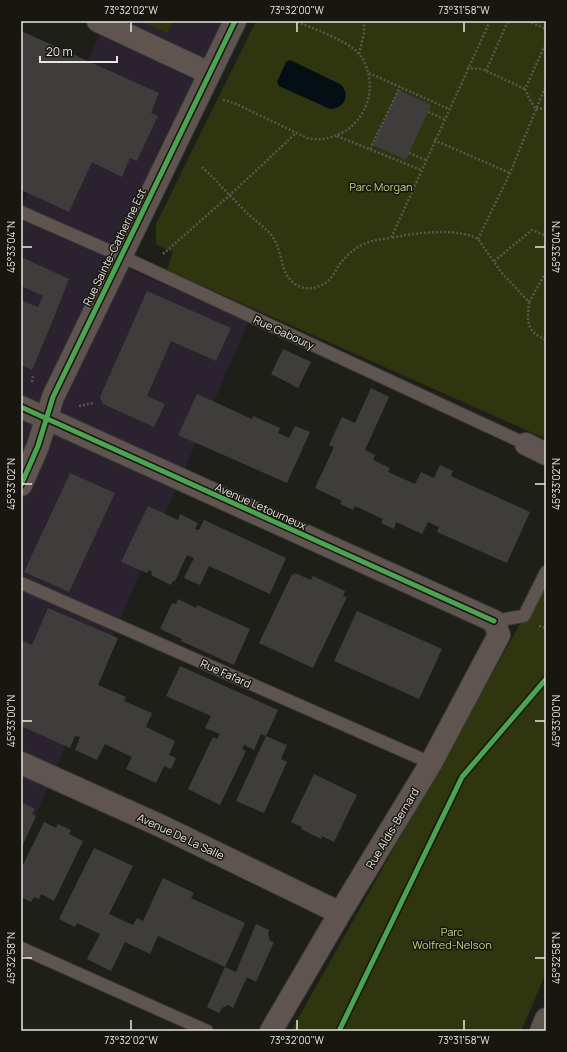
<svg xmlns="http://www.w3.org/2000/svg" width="567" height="1052" viewBox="0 0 567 1052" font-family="Manrope,sans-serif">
  <rect width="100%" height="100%" fill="#1f1f1a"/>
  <path fill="#2a222f" d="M 106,21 L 223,21 L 109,260 L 248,322 L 21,849 L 21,207 Z"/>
  <path fill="#2f350e" d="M 140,21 L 173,21 L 167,33 Z
    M 256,21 L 546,21 L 546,439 L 167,270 L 173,252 L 156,244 L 156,224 Z
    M 546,578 L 546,973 L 521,1031 L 291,1031 Z"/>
  <path fill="#040f15" d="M 290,60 L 340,84 C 351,93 345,109 330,109 L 279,86 L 277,82 L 286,62 Z"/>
  <path fill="#3f3d3c" d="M 21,31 L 159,93 L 151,113 L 158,116 L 137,161 L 130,158 L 122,177 L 92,162 L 69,212 L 21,190 Z
    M 398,90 L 431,105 L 406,160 L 373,145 Z
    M 21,257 L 69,279 L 55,315 L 32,370 L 21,365 L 21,300 L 38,307 L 43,296 L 21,286 Z
    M 147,291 L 231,328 L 216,361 L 171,341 L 147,396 L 165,404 L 154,427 L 103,404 L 100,397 Z
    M 283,349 L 311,362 L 298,388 L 271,374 Z
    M 371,388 L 389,397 L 365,450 L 375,455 L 373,460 L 390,468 L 388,472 L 415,484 L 421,472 L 434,478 L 440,465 L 453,471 L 451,476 L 530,512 L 507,563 L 437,532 L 439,527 L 428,522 L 422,534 L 396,522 L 394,529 L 381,523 L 383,519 L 355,506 L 353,510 L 340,504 L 342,501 L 315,488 L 334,447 L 329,445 L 342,417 L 355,423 Z
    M 197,394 L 252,419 L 253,416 L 280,428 L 278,433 L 289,438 L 295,426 L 310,432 L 287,483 L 178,435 Z
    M 70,473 L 115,493 L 69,592 L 24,572 Z
    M 148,506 L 178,520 L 180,514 L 198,523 L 195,529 L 199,530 L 204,520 L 286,558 L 270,594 L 209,566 L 200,585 L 184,578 L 194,558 L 187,555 L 175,581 L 173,581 L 171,585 L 151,575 L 152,572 L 149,570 L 147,573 L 121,562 Z
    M 295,573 L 311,580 L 313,576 L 345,591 L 343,596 L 347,597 L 313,668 L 259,643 L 292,574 L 294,575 Z
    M 178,599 L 196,608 L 197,605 L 250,629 L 234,665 L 181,641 L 182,639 L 160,629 L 172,603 L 176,604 Z
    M 48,608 L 118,638 L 98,685 L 126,697 L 124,701 L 152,713 L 146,727 L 175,741 L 169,755 L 176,758 L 171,769 L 164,766 L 156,783 L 126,769 L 132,757 L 105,744 L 97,760 L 75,750 L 80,737 L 75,736 L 70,748 L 21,726 L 21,640 L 32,645 Z
    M 357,611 L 442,649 L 419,699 L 334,661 Z
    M 180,666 L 278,710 L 266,736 L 261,734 L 254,750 L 244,745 L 242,749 L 246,751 L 220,805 L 188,789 L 213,737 L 217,739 L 220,734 L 205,728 L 211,716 L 166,696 Z
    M 266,736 L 287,745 L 281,759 L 287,762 L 264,813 L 236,801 Z
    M 314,774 L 357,795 L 334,842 L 322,836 L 321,839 L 301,829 L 302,827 L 291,822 Z
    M 23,803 L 35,809 L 32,814 L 36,816 L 21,849 L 21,807 Z
    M 44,822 L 56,828 L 58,824 L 71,830 L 69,834 L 83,841 L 54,901 L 41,894 L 39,899 L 34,897 L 31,902 L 21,897 L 21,869 Z
    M 94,848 L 133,866 L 109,914 L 133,925 L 137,918 L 143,921 L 163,878 L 194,893 L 191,898 L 245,923 L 225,967 L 158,936 L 150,954 L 125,942 L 111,971 L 87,959 L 100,934 L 77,923 L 75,927 L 59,919 Z
    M 256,924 L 269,930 L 268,933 L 270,941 L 274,942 L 256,982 L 247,977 L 233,1008 L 228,1005 L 222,1008 L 219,1013 L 207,1007 L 225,967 L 236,972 Z"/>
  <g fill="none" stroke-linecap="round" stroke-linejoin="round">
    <defs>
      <path id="service" d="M 21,212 L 121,256 L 526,444
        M 21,583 L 431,763
        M 494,621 L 524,616 L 546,572
        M 21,948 L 207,1031"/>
      <path id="minor" d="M 98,21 L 209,73
        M 21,407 L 494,621 L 499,635 L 431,763 L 340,913 L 271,1031
        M 526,444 L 546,454
        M 21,763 L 161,826 L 340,913"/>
      <path id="tertiary" d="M 21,485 L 38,446 L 53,397 L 235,21"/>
      <path id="primary" d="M 541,1031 L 546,1019"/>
    </defs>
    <use href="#service" stroke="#3a3a37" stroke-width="14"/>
    <use href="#minor" stroke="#3a3a37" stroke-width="24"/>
    <use href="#tertiary" stroke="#3a3a37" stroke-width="24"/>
    <use href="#primary" stroke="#3a3a37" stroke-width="24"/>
    <path stroke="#5b5550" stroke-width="2.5" stroke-dasharray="2 2" stroke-linecap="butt" d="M 490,21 L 391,238 C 414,233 457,227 478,239 L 501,272 L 529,302 C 527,322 526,331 546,340
      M 528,21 L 546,29
      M 359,54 L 364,33 L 364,21
      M 467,68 L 482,69 L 525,89
      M 486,71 L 508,21
      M 369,73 L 449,109
      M 223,100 L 234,103 L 307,138 C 345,146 378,110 368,72 C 366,65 363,58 358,53 C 345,39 313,29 295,21
      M 535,108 L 530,100 L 525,89 L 546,43
      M 536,109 L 546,108
      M 428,112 L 444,119
      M 337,136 L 421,170
      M 434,140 L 510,173
      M 370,149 L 400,87
      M 409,153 L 426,160
      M 202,167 C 217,181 230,196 245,211 C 255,222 270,229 276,243 C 283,257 281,274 295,284 C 305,291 320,289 329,280 C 333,276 336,270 339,265 C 354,246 367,240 391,238
      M 478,239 L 510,173 L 546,85
      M 163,254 L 230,195 L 296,133
      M 494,261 L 532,230 L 546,236
      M 529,302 L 546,272
      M 32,382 L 33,375
      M 79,406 L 93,403
      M 539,626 L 546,628"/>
    <use href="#service" stroke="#605450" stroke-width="12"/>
    <use href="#minor" stroke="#605450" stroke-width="22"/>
    <use href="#tertiary" stroke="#605450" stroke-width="22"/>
    <use href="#primary" stroke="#60544e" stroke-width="22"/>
    <defs>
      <path id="cycleway" d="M 21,407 L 494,621
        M 21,485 L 38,446 L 53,397 L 235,21
        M 339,1031 L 462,777 L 546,679"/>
    </defs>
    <use href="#cycleway" stroke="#18170f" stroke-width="8"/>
    <use href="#cycleway" stroke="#4ca352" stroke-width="5"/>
  </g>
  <path fill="none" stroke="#e7e6e1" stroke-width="1.5" d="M 131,22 L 131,32M 297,22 L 297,32M 464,22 L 464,32M 22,247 L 32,247M 535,247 L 545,247M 22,484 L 32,484M 535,484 L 545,484M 22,721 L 32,721M 535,721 L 545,721M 22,958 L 32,958M 535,958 L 545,958M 131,1020 L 131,1030M 297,1020 L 297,1030M 464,1020 L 464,1030"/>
  <g text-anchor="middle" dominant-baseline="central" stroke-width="3" stroke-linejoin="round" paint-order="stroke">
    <g font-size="11" fill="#c1d184" stroke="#18170f">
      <text x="381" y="186">Parc Morgan</text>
      <text x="452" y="931">Parc<tspan x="452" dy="13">Wolfred-Nelson</tspan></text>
    </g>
    <g font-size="11" fill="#e7e6e1" stroke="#18170f">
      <text transform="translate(114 247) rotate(-64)">Rue Sainte-Catherine Est</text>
      <text transform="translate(284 332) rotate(25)">Rue Gaboury</text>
      <text transform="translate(261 506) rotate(24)">Avenue Letourneux</text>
      <text transform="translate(226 673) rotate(24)">Rue Fafard</text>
      <text transform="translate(392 828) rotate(-59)">Rue Aldis-Bernard</text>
      <text transform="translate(181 836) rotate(25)">Avenue De La Salle</text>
    </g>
  </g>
  <rect width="567" height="1052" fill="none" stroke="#18170f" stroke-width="44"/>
  <path d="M40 56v6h77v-6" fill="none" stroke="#e7e6e1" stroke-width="2"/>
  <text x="46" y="56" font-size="12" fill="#e7e6e1" stroke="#18170f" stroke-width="3" paint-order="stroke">20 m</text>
  <rect x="22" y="22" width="523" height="1008" fill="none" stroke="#e7e6e1" stroke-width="1.5"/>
  <g font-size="10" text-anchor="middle" fill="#e7e6e1">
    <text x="131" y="14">73°32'02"W</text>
    <text x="297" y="14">73°32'00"W</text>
    <text x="464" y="14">73°31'58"W</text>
    <text transform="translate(11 247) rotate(-90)" y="4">45°33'04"N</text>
    <text transform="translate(556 247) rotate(-90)" y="4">45°33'04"N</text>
    <text transform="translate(11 484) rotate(-90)" y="4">45°33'02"N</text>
    <text transform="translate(556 484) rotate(-90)" y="4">45°33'02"N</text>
    <text transform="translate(11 721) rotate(-90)" y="4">45°33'00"N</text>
    <text transform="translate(556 721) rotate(-90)" y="4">45°33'00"N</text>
    <text transform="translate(11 958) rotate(-90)" y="4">45°32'58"N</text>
    <text transform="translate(556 958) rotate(-90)" y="4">45°32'58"N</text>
    <text x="131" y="1044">73°32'02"W</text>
    <text x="297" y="1044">73°32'00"W</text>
    <text x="464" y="1044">73°31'58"W</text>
  </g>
</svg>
